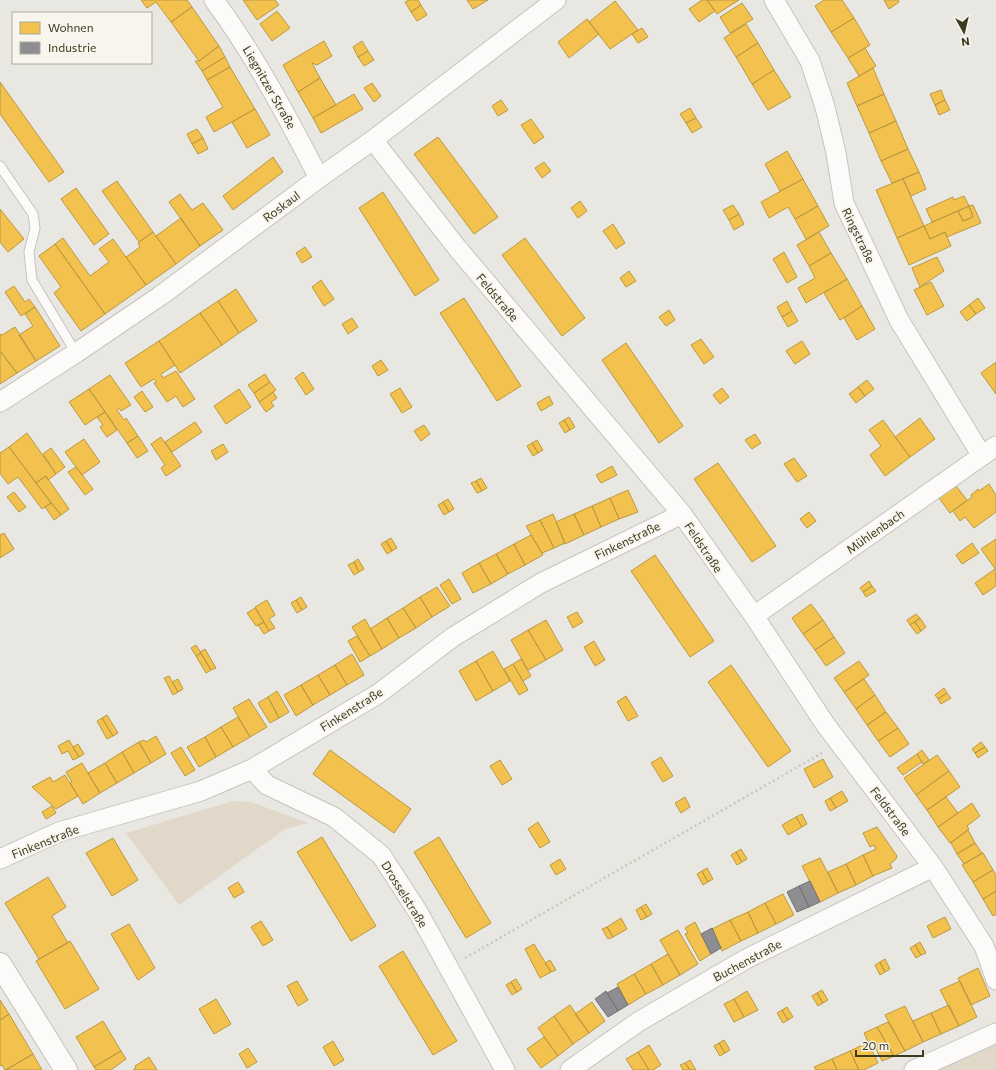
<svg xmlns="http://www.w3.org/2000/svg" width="996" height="1070" viewBox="0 0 996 1070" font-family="Commissioner,sans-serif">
  <rect width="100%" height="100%" fill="#e8e7e1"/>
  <path fill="#e2d8c9" d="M 233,801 L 251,802 L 308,823 L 285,829 L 179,905 L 126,833 Z
    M 986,1044 L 996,1044 L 996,1070 L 933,1070 Z"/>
  <path fill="#f2c14e" stroke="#bb9940" d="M 141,0 L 187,0 L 192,7 L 171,22 L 156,2 L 147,8 Z
    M 243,0 L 275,0 L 279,5 L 257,20 Z
    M 409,0 L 418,0 L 421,5 L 411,12 L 405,2 Z
    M 467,0 L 488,0 L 473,9 Z
    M 702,0 L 707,0 L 715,11 L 699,22 L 689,9 Z
    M 707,0 L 739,0 L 717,14 Z
    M 824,0 L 842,0 L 854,18 L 831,32 L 815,6 Z
    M 884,0 L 898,0 L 899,2 L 889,9 Z
    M 615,1 L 638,30 L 610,49 L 589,22 Z
    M 742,3 L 753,19 L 730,33 L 720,17 Z
    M 421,5 L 427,15 L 417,21 L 411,12 Z
    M 192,7 L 219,46 L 199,61 L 171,22 Z
    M 277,11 L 290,28 L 272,41 L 260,24 Z
    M 854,18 L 870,45 L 848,58 L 831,32 Z
    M 587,19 L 599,34 L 569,58 L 558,42 Z
    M 746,24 L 758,43 L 736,57 L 724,38 Z
    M 642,28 L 648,37 L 638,43 L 632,34 Z
    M 324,41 L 332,56 L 317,65 L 312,63 L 320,78 L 298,92 L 283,65 Z
    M 362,41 L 368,51 L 358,57 L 353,47 Z
    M 758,43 L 774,70 L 752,84 L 736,57 Z
    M 219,46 L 225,57 L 202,71 L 195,61 L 199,61 Z
    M 865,48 L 876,66 L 859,76 L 848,58 Z
    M 368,51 L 374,60 L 364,66 L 358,57 Z
    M 225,57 L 230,67 L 207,80 L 202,71 Z
    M 230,67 L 255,109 L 214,132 L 206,117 L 223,107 L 207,80 Z
    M 873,68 L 884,94 L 857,106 L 847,83 Z
    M 774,70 L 791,97 L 768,110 L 752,84 Z
    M 320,78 L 336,105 L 313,118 L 298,92 Z
    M 0,82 L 64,172 L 49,182 L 0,114 Z
    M 372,83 L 381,96 L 374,102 L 364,88 Z
    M 941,90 L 945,100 L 935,105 L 930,94 Z
    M 354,94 L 363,109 L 321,133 L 313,118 Z
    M 884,94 L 896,121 L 869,133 L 857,106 Z
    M 501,100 L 508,110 L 498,116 L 492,106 Z
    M 945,100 L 950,110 L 939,115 L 935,105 Z
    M 690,108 L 696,118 L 686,123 L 680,114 Z
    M 255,109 L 270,135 L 247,148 L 232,122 Z
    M 696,118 L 702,127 L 692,133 L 686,123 Z
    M 531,119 L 544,137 L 534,144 L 521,125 Z
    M 896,121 L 908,149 L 881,161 L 869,133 Z
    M 197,129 L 203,138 L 192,144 L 187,134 Z
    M 438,137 L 498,217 L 474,234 L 414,154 Z
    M 203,138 L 208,149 L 198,154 L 192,144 Z
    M 908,149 L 919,172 L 892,183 L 881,161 Z
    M 787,151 L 803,179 L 780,191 L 765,164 Z
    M 273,157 L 283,172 L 233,210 L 223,196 Z
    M 544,162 L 551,171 L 542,178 L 535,168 Z
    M 919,172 L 926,189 L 911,196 L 903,179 Z
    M 803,179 L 818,206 L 795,219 L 788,207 L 769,218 L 761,202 Z
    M 903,179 L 924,226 L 897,238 L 876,190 Z
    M 117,181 L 153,232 L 139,242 L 102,191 Z
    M 76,188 L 109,234 L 94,245 L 61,199 Z
    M 383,192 L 439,280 L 415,296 L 359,208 Z
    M 180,194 L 192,210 L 203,203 L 223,230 L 200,246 L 169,202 Z
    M 964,196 L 969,206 L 932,222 L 926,209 L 953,197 L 954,200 Z
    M 580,201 L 587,211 L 578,218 L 571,208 Z
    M 733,205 L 739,214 L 729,220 L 723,210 Z
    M 973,205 L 981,223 L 947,237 L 945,232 L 930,239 L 924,226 L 958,211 L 963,221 L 973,217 L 969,206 Z
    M 818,206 L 829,226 L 806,239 L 795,219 Z
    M 969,206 L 973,217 L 963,221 L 958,211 Z
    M 0,209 L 24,239 L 8,252 L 0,242 Z
    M 739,214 L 744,224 L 734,230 L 729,220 Z
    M 181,218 L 200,246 L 176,264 L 156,236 Z
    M 613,224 L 625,243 L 616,249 L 603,231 Z
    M 924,226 L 930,239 L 945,232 L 951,246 L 909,265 L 897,238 Z
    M 153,232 L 176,264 L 146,285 L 126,257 L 140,247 L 138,243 L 139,242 Z
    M 819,232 L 831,253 L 809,266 L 797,245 Z
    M 63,238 L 90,276 L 109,262 L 99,249 L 113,239 L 146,285 L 105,314 L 55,244 Z
    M 525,238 L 585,318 L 562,336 L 502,255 Z
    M 55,244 L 105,314 L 81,331 L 54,293 L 61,287 L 39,256 Z
    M 305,247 L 312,257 L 302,263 L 296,253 Z
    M 784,252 L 797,277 L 787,283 L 773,259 Z
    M 831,253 L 847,279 L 806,303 L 798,288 L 815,278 L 809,266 Z
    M 937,257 L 944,271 L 920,287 L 912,268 Z
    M 629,271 L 636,281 L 626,287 L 620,278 Z
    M 847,279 L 862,306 L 840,320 L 824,293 Z
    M 321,280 L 334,299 L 324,306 L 312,287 Z
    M 931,282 L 944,306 L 927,315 L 914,290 Z
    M 14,286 L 25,302 L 29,299 L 35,307 L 21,316 L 5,292 Z
    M 236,289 L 257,321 L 239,333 L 218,301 Z
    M 464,298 L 521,386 L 497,401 L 440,313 Z
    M 978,298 L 985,308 L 976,314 L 969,305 Z
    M 218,301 L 239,333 L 222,345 L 200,313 Z
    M 787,301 L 792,311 L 782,317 L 777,307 Z
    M 969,305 L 976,314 L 967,321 L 960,312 Z
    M 862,306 L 875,329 L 857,340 L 844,318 Z
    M 35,307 L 60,346 L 36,361 L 19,335 L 33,326 L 25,314 Z
    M 669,310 L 675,320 L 666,326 L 659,317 Z
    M 792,311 L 798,321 L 788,327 L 782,317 Z
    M 200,313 L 222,345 L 180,373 L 159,341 Z
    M 352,318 L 358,327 L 348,334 L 342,324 Z
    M 15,327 L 36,361 L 17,373 L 0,351 L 0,334 L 2,335 Z
    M 701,339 L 714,357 L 704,364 L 691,345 Z
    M 159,341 L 175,365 L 161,374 L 163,378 L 176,371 L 195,399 L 183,407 L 176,396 L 167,402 L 154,383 L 157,382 L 154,379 L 141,387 L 125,363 Z
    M 802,341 L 810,354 L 795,364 L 786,351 Z
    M 626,343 L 683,426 L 659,443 L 602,360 Z
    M 0,351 L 17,373 L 0,384 Z
    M 381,360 L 388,370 L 378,376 L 372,366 Z
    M 996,362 L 996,394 L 981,373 Z
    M 303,372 L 314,389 L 306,395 L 295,378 Z
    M 265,374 L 270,382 L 254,393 L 248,385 Z
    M 110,375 L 131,405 L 121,411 L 119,408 L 117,410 L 124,420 L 126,418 L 138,436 L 127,443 L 89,389 Z
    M 867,380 L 874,389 L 865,396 L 858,387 Z
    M 270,382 L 276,390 L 259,402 L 254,393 Z
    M 858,387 L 865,396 L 856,403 L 849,394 Z
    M 400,388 L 412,407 L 402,413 L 390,394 Z
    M 722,388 L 729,397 L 720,404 L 713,395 Z
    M 89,389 L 105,412 L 85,425 L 69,402 Z
    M 239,389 L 251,407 L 226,424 L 214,406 Z
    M 142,391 L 153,407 L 145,412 L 134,397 Z
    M 273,392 L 277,398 L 271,402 L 274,406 L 266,412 L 259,402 Z
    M 549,396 L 553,404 L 541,411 L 537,403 Z
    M 105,412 L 117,430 L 107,437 L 100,427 L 103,425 L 97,417 Z
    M 569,417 L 575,427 L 570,430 L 564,420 Z
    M 920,418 L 935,439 L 910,457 L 895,437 Z
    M 564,420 L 570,430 L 565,433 L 559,423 Z
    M 883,420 L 910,457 L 885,476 L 870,455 L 881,446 L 869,430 Z
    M 195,422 L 202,432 L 172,452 L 165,442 Z
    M 424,425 L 430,434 L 421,441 L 414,431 Z
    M 27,433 L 56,474 L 48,480 L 46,476 L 36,483 L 9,447 Z
    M 755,434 L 761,443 L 752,449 L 745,440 Z
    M 138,436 L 148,451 L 137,458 L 127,443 Z
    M 161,437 L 181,466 L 166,476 L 161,468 L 165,465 L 151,444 Z
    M 84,439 L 100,462 L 82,475 L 65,452 Z
    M 537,440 L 543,450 L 538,453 L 532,443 Z
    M 532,443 L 538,453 L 533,456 L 527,446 Z
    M 223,444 L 228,452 L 216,460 L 211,451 Z
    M 9,447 L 51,503 L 42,509 L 18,477 L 8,484 L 0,473 L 0,453 Z
    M 51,448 L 65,467 L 56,474 L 43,454 Z
    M 794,458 L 807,476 L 797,482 L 784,464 Z
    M 718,463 L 776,546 L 752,562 L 694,479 Z
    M 612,466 L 617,475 L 601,483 L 596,475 Z
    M 76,467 L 93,489 L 85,495 L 68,472 Z
    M 46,476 L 69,509 L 61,515 L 36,483 Z
    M 481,478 L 487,488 L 482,491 L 476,481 Z
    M 476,481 L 482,491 L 477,493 L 471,483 Z
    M 989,484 L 996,495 L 996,512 L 974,528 L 965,517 L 960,521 L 953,511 L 972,497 L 971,495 L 978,489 L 979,491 Z
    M 956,486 L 967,500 L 950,513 L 939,498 Z
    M 628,490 L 638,512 L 619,519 L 610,498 Z
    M 14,492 L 26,507 L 19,512 L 7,497 Z
    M 610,498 L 619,519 L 601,527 L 592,506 Z
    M 448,499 L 454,509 L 449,512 L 443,502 Z
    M 443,502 L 449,512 L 444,515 L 438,505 Z
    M 51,503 L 61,515 L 54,520 L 45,507 Z
    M 592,506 L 601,527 L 584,535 L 574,514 Z
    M 809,512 L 816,521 L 807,528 L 800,519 Z
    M 553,514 L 565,543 L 554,548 L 540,520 Z
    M 574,514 L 584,535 L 565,544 L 556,522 Z
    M 540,520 L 554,548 L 542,553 L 526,526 Z
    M 4,533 L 14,549 L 0,558 L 0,535 Z
    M 531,535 L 543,555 L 525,565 L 514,544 Z
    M 391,538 L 397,548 L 392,551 L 386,541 Z
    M 996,539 L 996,570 L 981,549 Z
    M 386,541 L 392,551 L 387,554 L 381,544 Z
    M 972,543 L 979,553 L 962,564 L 956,555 Z
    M 514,544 L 525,565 L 508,574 L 496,554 Z
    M 496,554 L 508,574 L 491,584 L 479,563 Z
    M 655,555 L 714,641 L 690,657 L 631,571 Z
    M 358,559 L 364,569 L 359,572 L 354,562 Z
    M 354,562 L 359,572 L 354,575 L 348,565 Z
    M 479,563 L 491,584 L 473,593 L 462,573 Z
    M 995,569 L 996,586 L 983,595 L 975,583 Z
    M 449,579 L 461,599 L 452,604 L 440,585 Z
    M 869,581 L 872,586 L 863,592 L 860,588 Z
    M 872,586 L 876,591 L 866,597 L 863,592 Z
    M 437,587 L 450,606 L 432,617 L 420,597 Z
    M 301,597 L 307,607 L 302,610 L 296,600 Z
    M 420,597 L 432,617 L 416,628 L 403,608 Z
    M 267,600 L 275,615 L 269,619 L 275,628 L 269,631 L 255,607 Z
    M 296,600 L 302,610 L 297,613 L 291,603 Z
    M 811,604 L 823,620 L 803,634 L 792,618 Z
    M 255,608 L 264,622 L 256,626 L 247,613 Z
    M 403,608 L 416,628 L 399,638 L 387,618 Z
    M 577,612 L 583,622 L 573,628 L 567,617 Z
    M 916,614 L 920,618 L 910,625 L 907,620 Z
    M 387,618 L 399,638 L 382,649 L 370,629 Z
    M 920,618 L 926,627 L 921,631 L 915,622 Z
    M 365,619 L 382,649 L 370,656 L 352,627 Z
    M 546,620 L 563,650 L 546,660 L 528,630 Z
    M 823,620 L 834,637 L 815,650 L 803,634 Z
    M 264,622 L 269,631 L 264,634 L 258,625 Z
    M 915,622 L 921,631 L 917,634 L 910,625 Z
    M 528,630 L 546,660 L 528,670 L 511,640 Z
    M 357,636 L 370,656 L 360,662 L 348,641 Z
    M 834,637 L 845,653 L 826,666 L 815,650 Z
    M 594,641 L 605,660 L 595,666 L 584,647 Z
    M 196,645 L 201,653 L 196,656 L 191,648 Z
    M 205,649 L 216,668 L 211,670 L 200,652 Z
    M 493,651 L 510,681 L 493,691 L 476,661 Z
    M 201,653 L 211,670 L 206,673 L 196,656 Z
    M 352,654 L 364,675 L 347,685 L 335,665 Z
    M 521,659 L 531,676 L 523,681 L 513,664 Z
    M 476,661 L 493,691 L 476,701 L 459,671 Z
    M 859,661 L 869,675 L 844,692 L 834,678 Z
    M 513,664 L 528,690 L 519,695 L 504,669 Z
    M 335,665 L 347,685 L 330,695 L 318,675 Z
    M 731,665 L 791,751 L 768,767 L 708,682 Z
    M 318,675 L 330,695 L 313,705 L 301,685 Z
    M 169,676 L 178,692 L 173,695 L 164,678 Z
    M 178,679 L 183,689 L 178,692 L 172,682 Z
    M 864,679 L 875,695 L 856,709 L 844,692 Z
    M 301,685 L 313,705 L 296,716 L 284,695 Z
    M 944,688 L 947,693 L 938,699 L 935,695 Z
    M 277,691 L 289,712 L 279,718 L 268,697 Z
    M 947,693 L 951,698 L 941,704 L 938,699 Z
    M 875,695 L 886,712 L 867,725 L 856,709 Z
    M 626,696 L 638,716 L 628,721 L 617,702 Z
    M 268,697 L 279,718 L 270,723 L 258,703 Z
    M 249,699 L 267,727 L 250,737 L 233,708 Z
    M 886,712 L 898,728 L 878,741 L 867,725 Z
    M 107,715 L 118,733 L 113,736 L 102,718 Z
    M 238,717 L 250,737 L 233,747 L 221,727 Z
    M 102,718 L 113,736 L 107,739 L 97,721 Z
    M 221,727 L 233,747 L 216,757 L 205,737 Z
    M 898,728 L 909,744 L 890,757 L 878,741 Z
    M 156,736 L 166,754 L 151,763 L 139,742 L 144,740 L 146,742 Z
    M 205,737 L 216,757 L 199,767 L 187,747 Z
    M 69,740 L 79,757 L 73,760 L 68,751 L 62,754 L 58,746 Z
    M 139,742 L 151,763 L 134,773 L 122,752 Z
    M 981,742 L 985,747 L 975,753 L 972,749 Z
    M 78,744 L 84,754 L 79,757 L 73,747 Z
    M 181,747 L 195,770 L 185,776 L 171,753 Z
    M 985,747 L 988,751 L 978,758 L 975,753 Z
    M 330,750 L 411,809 L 394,833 L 313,774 Z
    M 922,750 L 929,760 L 923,764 L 917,754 Z
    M 122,752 L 134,773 L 117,783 L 105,763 Z
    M 917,754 L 922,762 L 903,775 L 897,768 Z
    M 937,755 L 949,771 L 916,795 L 904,778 Z
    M 661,757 L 673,776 L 663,782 L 651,763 Z
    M 823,759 L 833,777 L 814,788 L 804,769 Z
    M 500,760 L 512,779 L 502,785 L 490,766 Z
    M 82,763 L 100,793 L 83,804 L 70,783 L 72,782 L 66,772 Z
    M 105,763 L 117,783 L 100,793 L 88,773 Z
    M 949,771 L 960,787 L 927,810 L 916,795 Z
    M 65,775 L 78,796 L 56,809 L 32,787 L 50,777 L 53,782 Z
    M 842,791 L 848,801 L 836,808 L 830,798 Z
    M 685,797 L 690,807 L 681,813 L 675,803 Z
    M 946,797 L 958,813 L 938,827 L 927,810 Z
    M 830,798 L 836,808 L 830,811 L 825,801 Z
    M 972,803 L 980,816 L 967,826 L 969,829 L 950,843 L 938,827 Z
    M 52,806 L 56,813 L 46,819 L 42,812 Z
    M 802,814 L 807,824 L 802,827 L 796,817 Z
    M 796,817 L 802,827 L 788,835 L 782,825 Z
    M 538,822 L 550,842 L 540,848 L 528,829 Z
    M 877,827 L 897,856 L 896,859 L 890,864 L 892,868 L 873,876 L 863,855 L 876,849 L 874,845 L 870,847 L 863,833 Z
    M 968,830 L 975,843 L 957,854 L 951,843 Z
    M 322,837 L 376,926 L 351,941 L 297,852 Z
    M 439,837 L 491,923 L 466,938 L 414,852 Z
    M 113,838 L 138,880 L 112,896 L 86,853 Z
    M 975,843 L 982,853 L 964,864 L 957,854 Z
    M 741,849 L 747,859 L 742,862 L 736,852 Z
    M 736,852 L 742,862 L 737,865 L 731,855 Z
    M 983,853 L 993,870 L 973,882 L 962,865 Z
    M 863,855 L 873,876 L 856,885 L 846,864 Z
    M 820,858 L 838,893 L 820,902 L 802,866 Z
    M 560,859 L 566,869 L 556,875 L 550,865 Z
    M 846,864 L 856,885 L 838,893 L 828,872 Z
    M 707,868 L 713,879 L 708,882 L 702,871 Z
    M 993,870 L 996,875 L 996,891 L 983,899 L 973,882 Z
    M 702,871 L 708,882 L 703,885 L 697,874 Z
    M 48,877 L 66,907 L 52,916 L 68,943 L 39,959 L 5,903 Z
    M 238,882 L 244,892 L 234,898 L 228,888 Z
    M 996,891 L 996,914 L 993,916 L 983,899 Z
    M 783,894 L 794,915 L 776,924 L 765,903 Z
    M 765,903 L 776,924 L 758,933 L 748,912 Z
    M 646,904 L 652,914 L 647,917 L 641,907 Z
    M 641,907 L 647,917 L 641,920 L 636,910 Z
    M 748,912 L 758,933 L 741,941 L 730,920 Z
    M 945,917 L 951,929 L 933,938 L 927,926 Z
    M 621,918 L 627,929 L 613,937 L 607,927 Z
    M 730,920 L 741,941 L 722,951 L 712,929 Z
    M 261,921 L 273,940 L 263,946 L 251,927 Z
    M 695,922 L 711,954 L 700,961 L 685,934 L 688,933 L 685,928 Z
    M 129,924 L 155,968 L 138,980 L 111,934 Z
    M 607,927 L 613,937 L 608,939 L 602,929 Z
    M 678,930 L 698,964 L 680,975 L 660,940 Z
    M 70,941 L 99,989 L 65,1009 L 36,961 Z
    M 920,942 L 926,953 L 921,955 L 915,945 Z
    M 534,944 L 551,972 L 540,978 L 525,949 Z
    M 915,945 L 921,955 L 916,958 L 910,948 Z
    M 403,951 L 457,1041 L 433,1055 L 379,966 Z
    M 668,954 L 680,975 L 663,985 L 651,964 Z
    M 885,959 L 890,969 L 885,972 L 880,962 Z
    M 550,960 L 556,970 L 551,972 L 545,963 Z
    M 880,962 L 885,972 L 880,975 L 875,965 Z
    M 651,964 L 663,985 L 646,994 L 634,974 Z
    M 978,968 L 990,996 L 971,1005 L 958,978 Z
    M 634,974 L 646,994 L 628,1005 L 617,984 Z
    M 516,979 L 522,989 L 517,992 L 511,982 Z
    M 297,981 L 308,1000 L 298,1006 L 287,986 Z
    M 960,981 L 977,1017 L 959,1026 L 940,990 Z
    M 511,982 L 517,992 L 512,995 L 506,985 Z
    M 822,990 L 828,1000 L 823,1003 L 817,993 Z
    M 747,991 L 758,1010 L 744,1017 L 734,999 Z
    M 817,993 L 823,1003 L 818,1006 L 812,996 Z
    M 216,999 L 231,1024 L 214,1034 L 199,1009 Z
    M 734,999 L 744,1017 L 734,1022 L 724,1004 Z
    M 0,1000 L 9,1014 L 0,1020 Z
    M 592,1002 L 605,1021 L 589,1033 L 575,1014 Z
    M 570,1005 L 589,1033 L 573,1044 L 554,1016 Z
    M 949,1005 L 959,1026 L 941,1034 L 931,1013 Z
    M 905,1006 L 923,1042 L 905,1051 L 885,1015 Z
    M 787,1007 L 793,1017 L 788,1020 L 782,1010 Z
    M 782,1010 L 788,1020 L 783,1023 L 777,1013 Z
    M 931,1013 L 941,1034 L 923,1042 L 913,1021 Z
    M 9,1014 L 33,1054 L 5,1070 L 2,1065 L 0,1066 L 0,1020 Z
    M 554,1016 L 573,1044 L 558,1056 L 538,1028 Z
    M 103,1021 L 121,1051 L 94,1067 L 76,1037 Z
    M 888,1022 L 905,1051 L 894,1056 L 877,1027 Z
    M 877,1027 L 894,1056 L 882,1061 L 872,1041 L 868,1042 L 864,1033 Z
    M 544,1037 L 558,1056 L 541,1068 L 527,1049 Z
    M 724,1040 L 730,1050 L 725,1053 L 719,1043 Z
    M 333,1041 L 344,1060 L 334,1066 L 323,1047 Z
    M 868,1042 L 878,1063 L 864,1070 L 859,1070 L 850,1051 Z
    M 719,1043 L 725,1053 L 720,1056 L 714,1046 Z
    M 649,1045 L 661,1065 L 653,1070 L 649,1070 L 638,1052 Z
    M 248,1048 L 257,1062 L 247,1068 L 239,1054 Z
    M 121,1051 L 126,1059 L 111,1070 L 96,1070 L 94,1067 Z
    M 850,1051 L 859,1070 L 837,1070 L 832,1059 Z
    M 638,1052 L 649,1070 L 633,1070 L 626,1059 Z
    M 33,1054 L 42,1070 L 6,1070 Z
    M 149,1057 L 157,1070 L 133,1070 L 136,1068 L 135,1066 Z
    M 832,1059 L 837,1070 L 816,1070 L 814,1067 Z
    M 690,1060 L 696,1070 L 690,1070 L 685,1063 Z
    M 685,1063 L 690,1070 L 683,1070 L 680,1065 Z"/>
  <path fill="#8d8d92" stroke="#74746f" d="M 810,881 L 820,902 L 809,907 L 799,886 Z
    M 799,886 L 809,907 L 797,912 L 787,892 Z
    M 712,928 L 721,948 L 711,954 L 701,934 Z
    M 618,987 L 628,1005 L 618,1011 L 607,993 Z
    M 606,991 L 618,1011 L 608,1017 L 595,999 Z"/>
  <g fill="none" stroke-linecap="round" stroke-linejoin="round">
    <defs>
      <path id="lane" d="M 0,166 L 33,214 L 35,228 L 29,252 L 32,280 L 76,353"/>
      <path id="street" d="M 214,0 C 255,56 287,116 319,178
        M 774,0 L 810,61 L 825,107 L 836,153 L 844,203 L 899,320 L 982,456
        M 373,140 L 458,249 L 682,514 L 754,616 L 825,724 L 933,867 L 984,946 L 996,980
        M 0,402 L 76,353 L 160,296 L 319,178 L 373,140 L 556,0
        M 754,616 L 996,446
        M 252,769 L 267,785 L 334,817 L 381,855 L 418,912 L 505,1070
        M 0,859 L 59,832 L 201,791 L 252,769 L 378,694 L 453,637 L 541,583 L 682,514
        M 570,1070 L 638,1022 L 746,959 L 933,867
        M 914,1070 L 996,1033"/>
      <path id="secondary" d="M 0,964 L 66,1070"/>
    </defs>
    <use href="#lane" stroke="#c5c4bf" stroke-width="11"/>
    <use href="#street" stroke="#c5c4bf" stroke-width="21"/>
    <use href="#secondary" stroke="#c3c3bb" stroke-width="24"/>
    <path stroke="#c7c7bf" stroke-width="2.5" stroke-dasharray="2 3" stroke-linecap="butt" d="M 465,958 L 822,753"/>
    <use href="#lane" stroke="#fcfbfa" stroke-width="9"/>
    <use href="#street" stroke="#fcfbfa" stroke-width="19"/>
    <use href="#secondary" stroke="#fcfbfa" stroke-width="22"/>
  </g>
  <g text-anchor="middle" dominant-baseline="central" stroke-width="4" stroke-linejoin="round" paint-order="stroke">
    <g font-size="12" fill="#3b3b1e" stroke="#f7f5ee">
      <text transform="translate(270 87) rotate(60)">Liegnitzer Straße</text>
      <text transform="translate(281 206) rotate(-37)">Roskaul</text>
      <text transform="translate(859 235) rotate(64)">Ringstraße</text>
      <text transform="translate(498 297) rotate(50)">Feldstraße</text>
      <text transform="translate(875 531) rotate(-35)">Mühlenbach</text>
      <text transform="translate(627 540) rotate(-26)">Finkenstraße</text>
      <text transform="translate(704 547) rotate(56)">Feldstraße</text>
      <text transform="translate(351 709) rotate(-32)">Finkenstraße</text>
      <text transform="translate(891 811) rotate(53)">Feldstraße</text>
      <text transform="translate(45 841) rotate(-22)">Finkenstraße</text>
      <text transform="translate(405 894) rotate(58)">Drosselstraße</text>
      <text transform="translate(747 960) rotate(-28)">Buchenstraße</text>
    </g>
  </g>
  <rect x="12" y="12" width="140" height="52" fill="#f7f5ee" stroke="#acab9b"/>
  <rect x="20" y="22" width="20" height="12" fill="#f2c14e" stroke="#acab9b"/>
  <text x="48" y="32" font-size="12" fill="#3b3b1e">Wohnen</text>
  <rect x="20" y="42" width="20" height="12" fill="#8d8d92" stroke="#acab9b"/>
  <text x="48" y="52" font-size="12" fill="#3b3b1e">Industrie</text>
  <g transform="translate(964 32) rotate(172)" stroke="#f7f5ee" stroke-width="3" paint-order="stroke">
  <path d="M0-3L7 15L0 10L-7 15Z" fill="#3b3b1e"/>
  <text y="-6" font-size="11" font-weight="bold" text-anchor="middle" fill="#3b3b1e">N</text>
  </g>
  <path d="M856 1050v6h67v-6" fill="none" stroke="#3b3b1e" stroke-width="2"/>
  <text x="862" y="1050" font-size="12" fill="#3b3b1e" stroke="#f7f5ee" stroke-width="3" paint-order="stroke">20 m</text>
</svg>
